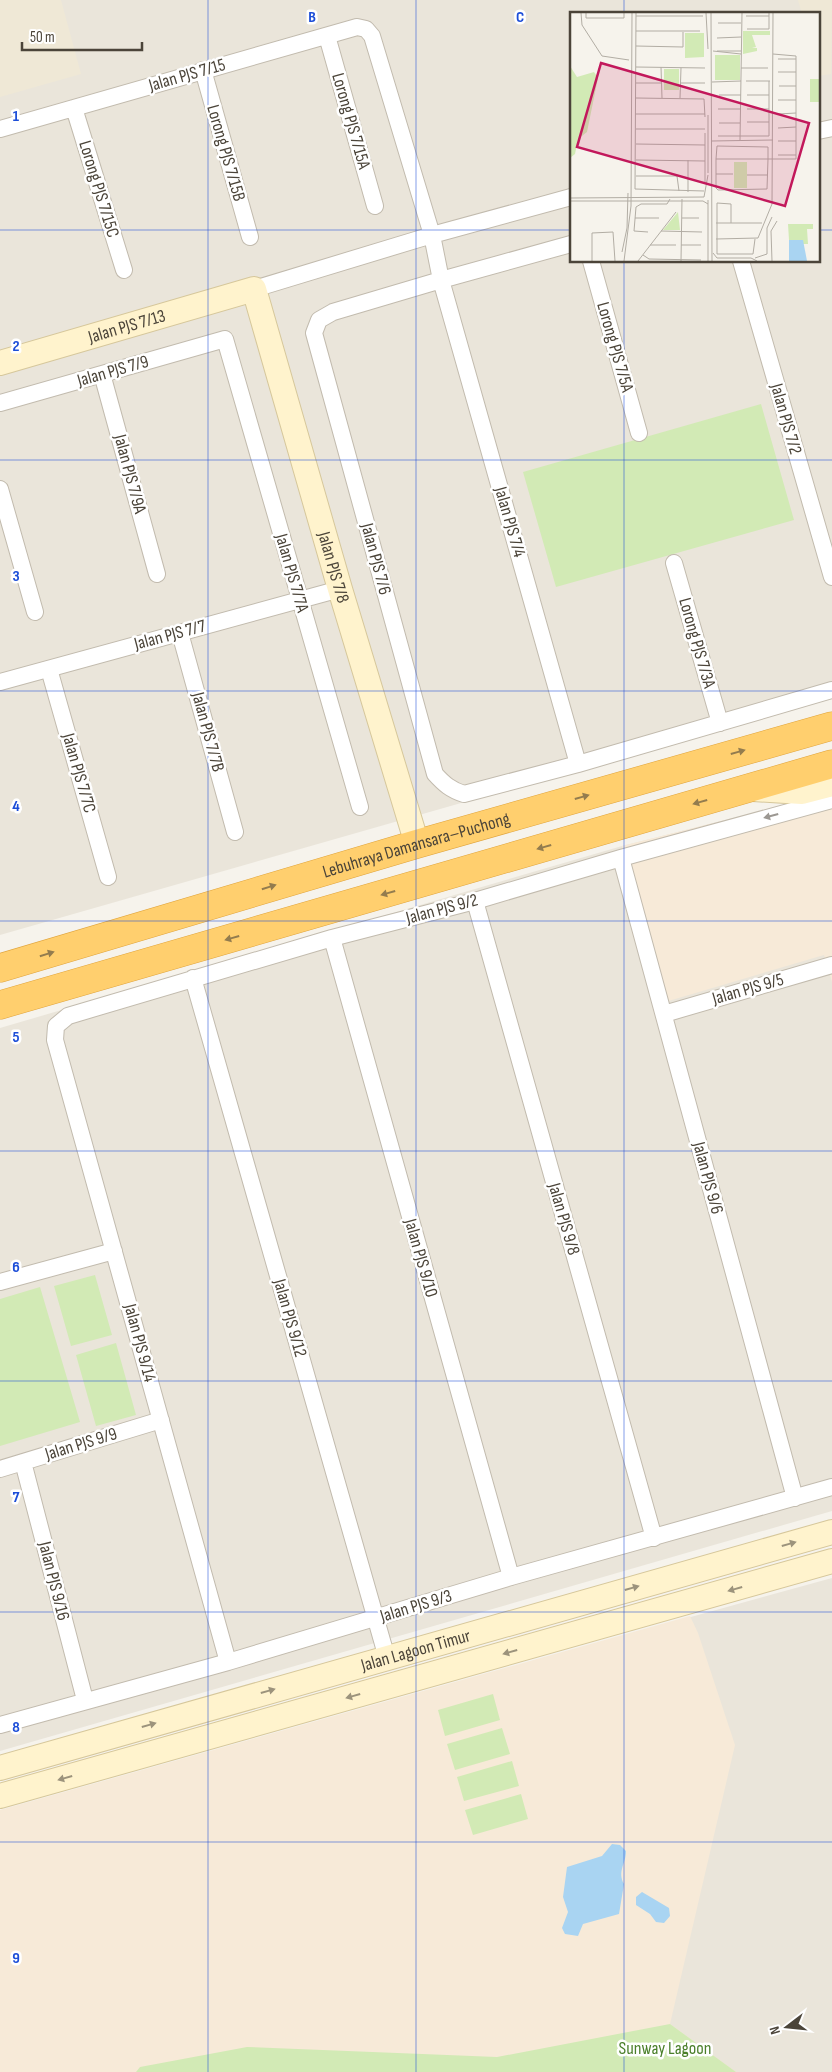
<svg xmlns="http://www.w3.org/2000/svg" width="832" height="2072" viewBox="0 0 832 2072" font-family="'Sofia Sans Condensed',sans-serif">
  <rect width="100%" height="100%" fill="#f6f3ec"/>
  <path fill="#eae5da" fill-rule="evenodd" d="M 0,0 L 832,0 L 832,697 L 0,935 ZM 571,14 L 818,14 L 818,261 L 571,261 Z
    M 832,793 L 832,1511 L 0,1751 L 0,1028 L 622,846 Z
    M 832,1578 L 832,2072 L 0,2072 L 528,1662 Z"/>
  <path fill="#f7ead8" d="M 832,793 L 832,982 L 824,955 L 665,1002 L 622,846 Z
    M 690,1616 L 698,1633 L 735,1745 L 670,2024 L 736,2072 L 0,2072 L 0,1810 Z"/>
  <path fill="#efe8d6" d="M 0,0 L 61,0 L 81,74 L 0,97 Z
    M 798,0 L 832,0 L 831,74 L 818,76 L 818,14 L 802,14 Z"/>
  <path fill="#d2eab5" d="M 761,404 L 794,520 L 556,587 L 523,472 Z
    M 95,1275 L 112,1335 L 71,1346 L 54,1286 Z
    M 40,1287 L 80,1422 L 0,1446 L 0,1299 Z
    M 116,1343 L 136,1415 L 96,1426 L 76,1355 Z
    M 493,1694 L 500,1720 L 445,1736 L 438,1710 Z
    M 502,1728 L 510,1754 L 455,1770 L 447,1744 Z
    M 512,1761 L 519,1786 L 464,1801 L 457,1777 Z
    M 521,1794 L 528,1819 L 473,1835 L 465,1810 Z
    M 670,2024 L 736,2072 L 136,2072 L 140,2067 L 247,2047 L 497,2057 Z"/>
  <path fill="#a9d4f2" d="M 612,1844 L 620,1845 L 626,1851 C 626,1864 617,1871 624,1884 L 619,1914 L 583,1924 L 578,1936 L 565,1934 L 562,1928 L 568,1912 L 563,1897 L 567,1867 L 602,1856 Z
    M 642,1892 L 669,1908 L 670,1916 L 664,1923 L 656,1922 L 650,1914 L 636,1905 L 636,1897 Z"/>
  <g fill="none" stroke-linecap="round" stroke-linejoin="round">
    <defs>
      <path id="street" d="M 327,36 L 375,206
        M 203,70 L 250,237
        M 74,108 L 124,270
        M 0,129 L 357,27 L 366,29 L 372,36 L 432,235 L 441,280 L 571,244
        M 818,131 L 832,128
        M 591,261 L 639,433
        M 741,261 L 832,577
        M 254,289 L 432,235 L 571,197
        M 102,374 L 157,574
        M 0,403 L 225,339 L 360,807
        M 0,489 L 35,612
        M 674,563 L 720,723
        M 180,633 L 235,832
        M 49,669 L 108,877
        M 0,682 L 340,589
        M 578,764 L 441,280 L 333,312 L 319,320 L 314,333 L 435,774 C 444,784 451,790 464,794 L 578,764 L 832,690
        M 621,858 L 795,1498
        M 475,901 L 654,1538
        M 332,938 L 511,1577
        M 193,978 L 387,1658
        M 664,1014 L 832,965
        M 0,1282 L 114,1251
        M 23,1462 L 85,1700
        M 0,1469 L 161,1420
        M 228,1662 L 55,1040 L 56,1026 L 68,1016 L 332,938 L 475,901 L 621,858 L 832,800
        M 0,1725 L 228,1662 L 511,1577 L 832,1487"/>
      <g id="secondary">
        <path id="s1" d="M 0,363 L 254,289 L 340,589 L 417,844"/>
        <path d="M 753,789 L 802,792 L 832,784"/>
        <path id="s2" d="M 0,1768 L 832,1532"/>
        <path d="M 0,1796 L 832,1561"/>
      </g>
      <g id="highway">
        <path id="s3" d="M 0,968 L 417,844 L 832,726"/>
        <path d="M 0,1005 L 832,764"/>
      </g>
    </defs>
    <use href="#street" stroke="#c2bbae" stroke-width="18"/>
    <use href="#secondary" stroke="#d6c79b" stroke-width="26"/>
    <use href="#highway" stroke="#e0a43c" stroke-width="29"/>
    <use href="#street" stroke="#fff" stroke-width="16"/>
    <use href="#secondary" stroke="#fff3cd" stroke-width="24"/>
    <use href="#highway" stroke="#ffcf6e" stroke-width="28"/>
  </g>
  <defs><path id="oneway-solid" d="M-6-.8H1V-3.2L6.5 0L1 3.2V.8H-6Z" transform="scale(1.25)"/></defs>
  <g fill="#937c4e">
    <use href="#oneway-solid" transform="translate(738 752) rotate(-16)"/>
    <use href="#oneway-solid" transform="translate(582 797) rotate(-16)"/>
    <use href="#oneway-solid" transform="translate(700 802) rotate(164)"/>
    <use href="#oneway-solid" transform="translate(544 847) rotate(164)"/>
    <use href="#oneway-solid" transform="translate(269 887) rotate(-17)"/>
    <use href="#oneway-solid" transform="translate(388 893) rotate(164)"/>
    <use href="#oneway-solid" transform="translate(232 938) rotate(164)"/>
    <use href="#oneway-solid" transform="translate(47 954) rotate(-17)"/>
  </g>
  <use fill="#9c9892" href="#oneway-solid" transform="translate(771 816) rotate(165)"/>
  <g fill="#9c937c">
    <use href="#oneway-solid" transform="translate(789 1544) rotate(-16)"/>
    <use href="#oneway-solid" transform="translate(632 1588) rotate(-16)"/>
    <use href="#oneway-solid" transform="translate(735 1589) rotate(164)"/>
    <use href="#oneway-solid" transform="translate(510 1652) rotate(164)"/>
    <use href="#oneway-solid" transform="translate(268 1691) rotate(-16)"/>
    <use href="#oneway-solid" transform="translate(353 1696) rotate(164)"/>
    <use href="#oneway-solid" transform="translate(149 1725) rotate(-16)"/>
    <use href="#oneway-solid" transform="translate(65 1778) rotate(164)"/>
  </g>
  <path fill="none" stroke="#1d4ed8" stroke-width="1" stroke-opacity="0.55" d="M 208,0 L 208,2072M 416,0 L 416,2072M 624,0 L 624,14M 0,230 L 571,230M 818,230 L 832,230M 624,261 L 624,2072M 0,460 L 832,460M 0,691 L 832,691M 0,921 L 832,921M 0,1151 L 832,1151M 0,1381 L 832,1381M 0,1612 L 832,1612M 0,1842 L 832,1842"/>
  <g text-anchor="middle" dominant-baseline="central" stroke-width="5" stroke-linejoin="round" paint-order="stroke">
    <g font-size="18" fill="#4b4439" stroke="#fff">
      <text transform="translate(187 75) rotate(-16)">Jalan PJS 7/15</text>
      <text transform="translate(351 121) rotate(74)">Lorong PJS 7/15A</text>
      <text transform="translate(226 153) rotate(74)">Lorong PJS 7/15B</text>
      <text transform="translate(99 189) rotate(73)">Lorong PJS 7/15C</text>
      <text stroke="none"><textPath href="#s1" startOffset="132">Jalan PJS 7/13</textPath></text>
      <text transform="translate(615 347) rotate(74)">Lorong PJS 7/5A</text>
      <text transform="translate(113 371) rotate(-16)">Jalan PJS 7/9</text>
      <text transform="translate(786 419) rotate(74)">Jalan PJS 7/2</text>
      <text transform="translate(130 474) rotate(75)">Jalan PJS 7/9A</text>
      <text transform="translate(510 522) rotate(74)">Jalan PJS 7/4</text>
      <text transform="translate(376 559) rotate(75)">Jalan PJS 7/6</text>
      <text stroke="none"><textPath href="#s1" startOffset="554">Jalan PJS 7/8</textPath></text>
      <text transform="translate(292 573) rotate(74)">Jalan PJS 7/7A</text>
      <text transform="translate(170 635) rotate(-15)">Jalan PJS 7/7</text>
      <text transform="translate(697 643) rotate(74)">Lorong PJS 7/3A</text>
      <text transform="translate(208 732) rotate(75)">Jalan PJS 7/7B</text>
      <text transform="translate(79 773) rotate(74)">Jalan PJS 7/7C</text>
      <text stroke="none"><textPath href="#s3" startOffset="434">Lebuhraya Damansara–Puchong</textPath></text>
      <text transform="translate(442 909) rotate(-15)">Jalan PJS 9/2</text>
      <text transform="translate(748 989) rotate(-16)">Jalan PJS 9/5</text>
      <text transform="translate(708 1178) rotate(75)">Jalan PJS 9/6</text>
      <text transform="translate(564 1219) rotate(74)">Jalan PJS 9/8</text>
      <text transform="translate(421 1258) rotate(74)">Jalan PJS 9/10</text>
      <text transform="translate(290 1318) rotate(74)">Jalan PJS 9/12</text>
      <text transform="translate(140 1343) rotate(75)">Jalan PJS 9/14</text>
      <text transform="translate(81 1444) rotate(-17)">Jalan PJS 9/9</text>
      <text transform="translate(54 1581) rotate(76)">Jalan PJS 9/16</text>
      <text transform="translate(416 1606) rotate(-17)">Jalan PJS 9/3</text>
      <text stroke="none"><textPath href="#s2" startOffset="432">Jalan Lagoon Timur</textPath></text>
    </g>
    <g font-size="18" fill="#4a7f2a" stroke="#fff">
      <text x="665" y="2048">Sunway Lagoon</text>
    </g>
  </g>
  <g transform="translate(570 12)">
    <rect width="250" height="250" fill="#f6f3ec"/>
    <path d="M 173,19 L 200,19 L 200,23 L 182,23 L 186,35 L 182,36 L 187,36 L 187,39 L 173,42 ZM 115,21 L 134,21 L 134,45 L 115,46 ZM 145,43 L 170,43 L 170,68 L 145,68 ZM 0,54 L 7,65 L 24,60 L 28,66 L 17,120 L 8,127 L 5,142 L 0,146 ZM 94,57 L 109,57 L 109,78 L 94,78 ZM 240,67 L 250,67 L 250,90 L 240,90 ZM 164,150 L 177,150 L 177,176 L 164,176 ZM 108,200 L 110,218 L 93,218 ZM 218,212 L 243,212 L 243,217 L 237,217 L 238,232 L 233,232 L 233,228 L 219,228 Z" fill="#d2eab5"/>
    <path d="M 219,228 L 233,228 L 237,249 L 219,249 Z" fill="#a9d4f2"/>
    <path fill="none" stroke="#b2ada4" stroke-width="1" d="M 11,1 L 12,13 L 32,44 L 59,48M 16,1 L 16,6 L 54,6 L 54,1M 66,1 L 65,177 L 134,179M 136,1 L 138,37M 141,1 L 142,249M 66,4 L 133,4M 176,4 L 199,4M 148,11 L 171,11M 177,17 L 199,17 L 199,1M 66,19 L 130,19M 147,26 L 171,25M 66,34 L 113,35 L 113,20M 143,39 L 171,42M 147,39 L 171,39M 208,47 L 226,47M 66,55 L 135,56M 91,55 L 92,86M 171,56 L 198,56M 208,60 L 226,60M 176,69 L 200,69M 142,70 L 171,69M 66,71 L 92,71M 111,71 L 135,71M 209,74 L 226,74M 149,83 L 171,83M 177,83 L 199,83M 66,86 L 134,87 L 135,105M 110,86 L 111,56M 208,88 L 226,88M 148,97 L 171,97M 177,97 L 199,97M 65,102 L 135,102M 208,102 L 226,101M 138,103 L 138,161M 177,110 L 199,110M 149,111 L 170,111M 208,116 L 226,115M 66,117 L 135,117M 148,124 L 199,124 L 199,69M 170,128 L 172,1M 142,129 L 203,128M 208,129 L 226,129M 66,132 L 135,133M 208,143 L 226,143M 146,147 L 198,147 L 198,135 L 147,134 L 146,147 L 146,176 L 148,178 L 197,177 L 198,147 L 226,147 L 226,44 L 203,42M 66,148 L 135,149M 118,148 L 118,180M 146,162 L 163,162M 177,163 L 198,163M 66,164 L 107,164 L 109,179M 135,170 L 135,121M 0,186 L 134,185 L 138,163M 0,189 L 133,189 L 138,192M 65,206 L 89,206M 112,206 L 129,206M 146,211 L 192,211M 161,211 L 161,192 L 147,191 L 147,242 L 183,242 L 185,227M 91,219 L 132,220M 78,220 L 64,219 L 66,195 L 71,192 L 97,192 L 100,187M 146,227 L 188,226 L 202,192 L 203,1M 80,233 L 106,233M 111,233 L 131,233M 52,240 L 57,216 L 58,181M 143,241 L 147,246 L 181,246 L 187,249M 73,243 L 79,247 L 131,248M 185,246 L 197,242 L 197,216 L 202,205M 22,249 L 22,221 L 43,220 L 45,249M 54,249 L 61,194 L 62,1M 68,249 L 106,200M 111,249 L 112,187M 138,249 L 138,188M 202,249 L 201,219 L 207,209"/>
    <path fill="#c2185b" fill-opacity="0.15" stroke="#c2185b" stroke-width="2.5" d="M 31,51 L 239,111 L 215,194 L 7,135 Z"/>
    <rect width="250" height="250" fill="none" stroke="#4b4439" stroke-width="2.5"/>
  </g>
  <g font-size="16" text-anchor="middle" font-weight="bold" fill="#1d4ed8" stroke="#fff" stroke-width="5" stroke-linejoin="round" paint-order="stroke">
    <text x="312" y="22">B</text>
    <text x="520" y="22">C</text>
    <text x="16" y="121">1</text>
    <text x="16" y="351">2</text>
    <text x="16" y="581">3</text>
    <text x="16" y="811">4</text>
    <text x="16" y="1042">5</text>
    <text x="16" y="1272">6</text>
    <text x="16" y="1502">7</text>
    <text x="16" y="1732">8</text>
    <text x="16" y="1963">9</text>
  </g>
  <g transform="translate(787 2027) rotate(254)" stroke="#ffffff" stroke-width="4" paint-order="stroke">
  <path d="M0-4L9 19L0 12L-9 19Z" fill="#4b4439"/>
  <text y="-8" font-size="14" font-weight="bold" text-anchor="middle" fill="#4b4439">N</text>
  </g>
  <path d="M22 42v8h120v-8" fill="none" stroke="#4b4439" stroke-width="2.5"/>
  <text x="30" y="42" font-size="15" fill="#4b4439" stroke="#ffffff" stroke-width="4" paint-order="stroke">50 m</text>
</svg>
